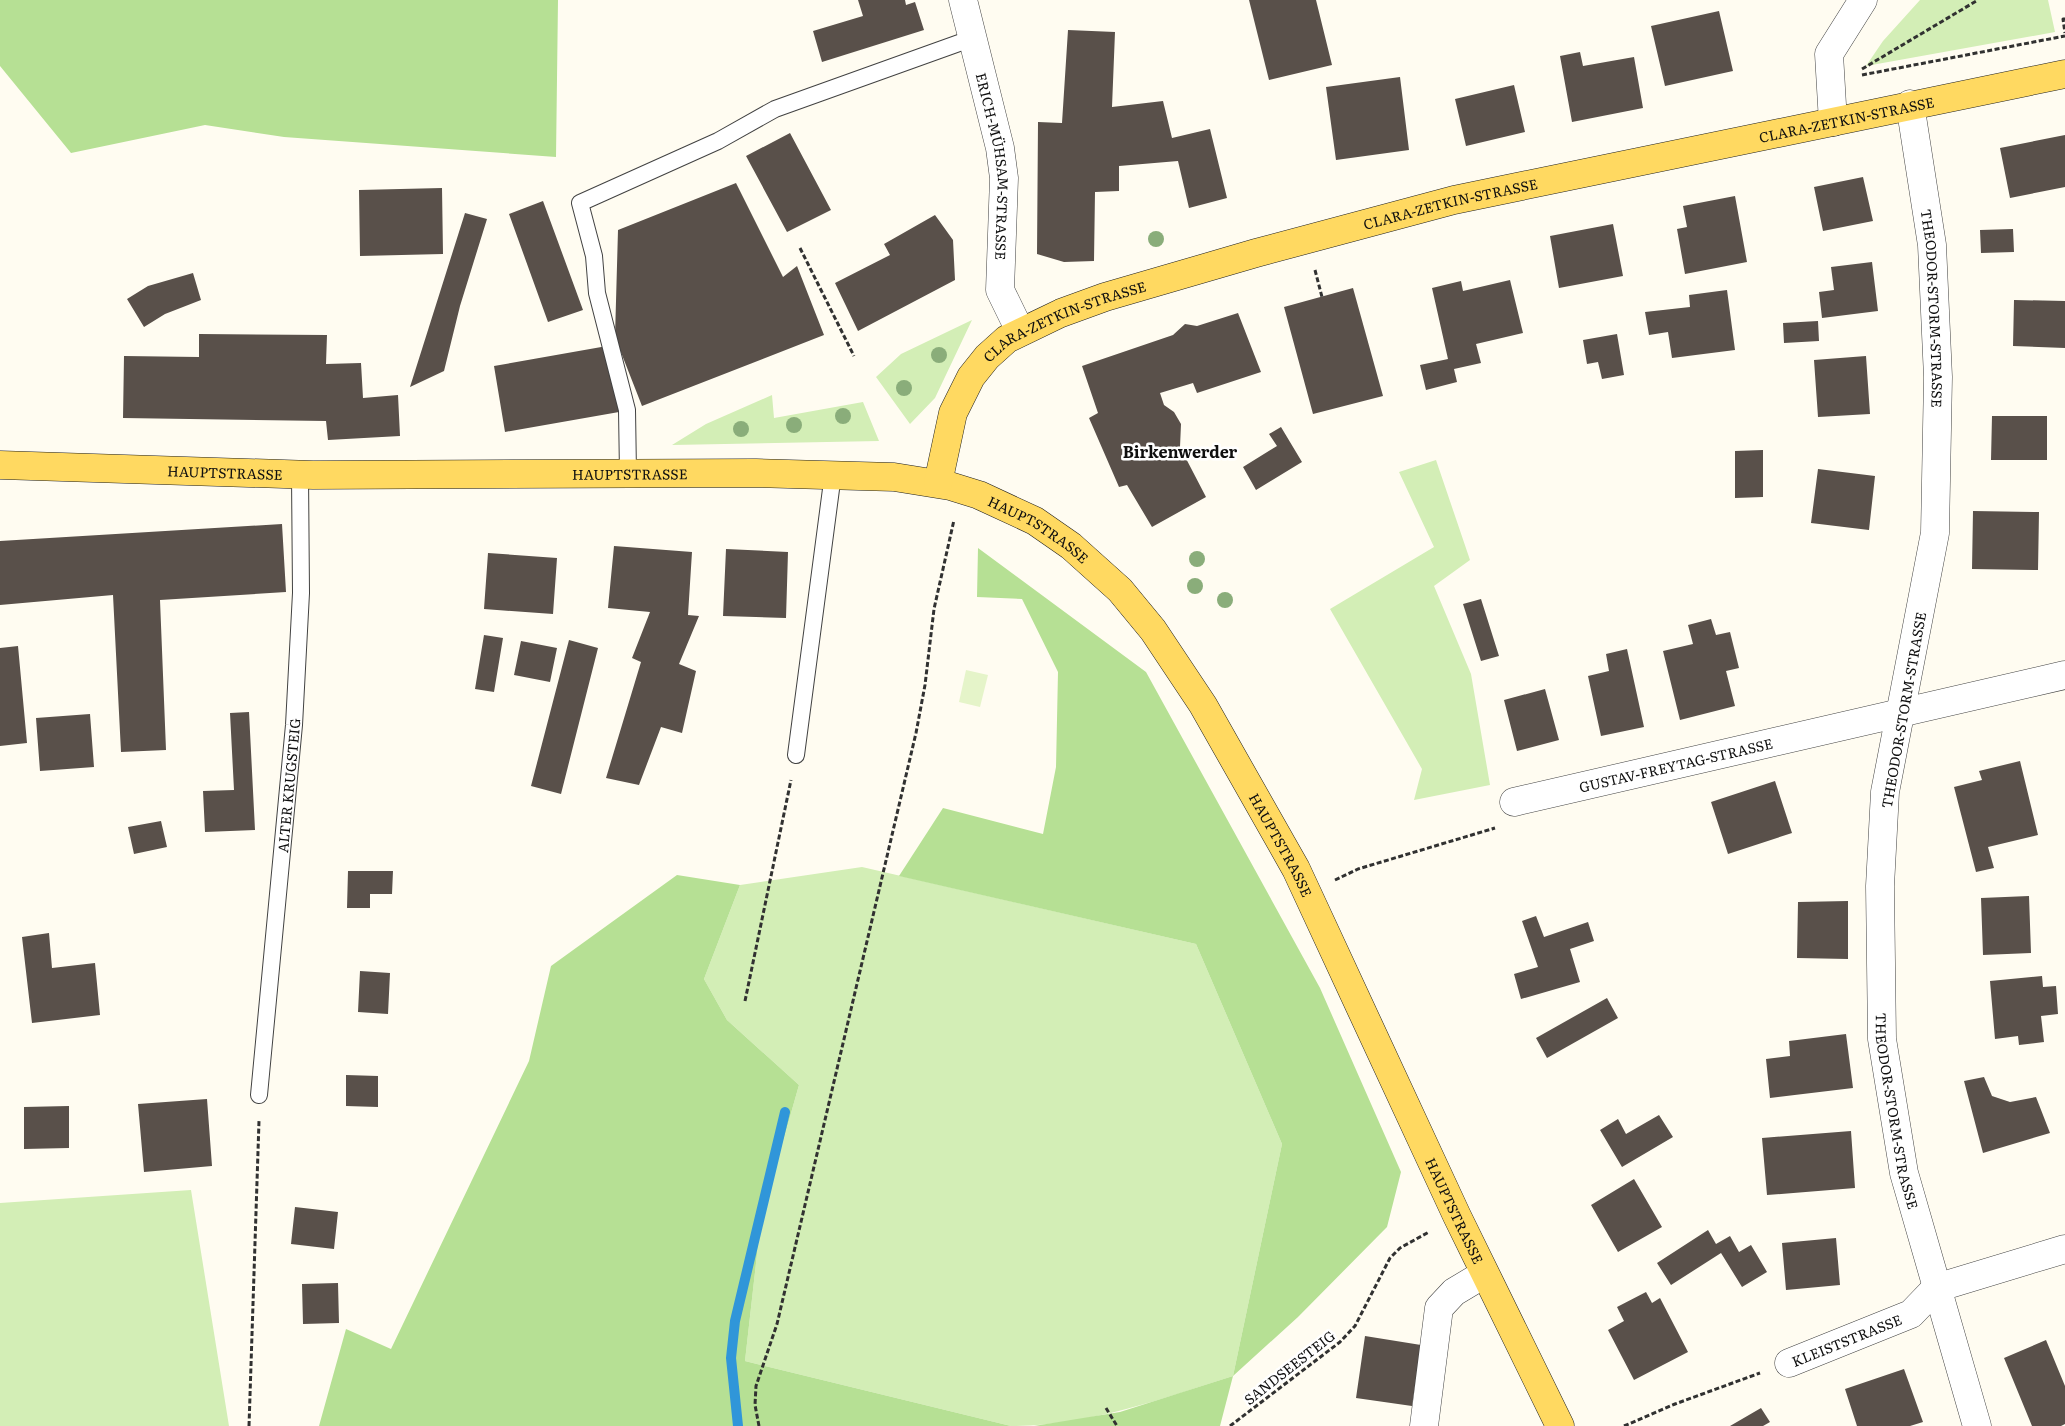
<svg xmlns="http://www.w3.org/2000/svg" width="2065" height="1426" viewBox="0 0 2065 1426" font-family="Literata,serif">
  <rect width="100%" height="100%" fill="#fffcf1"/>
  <path fill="#d3eeb6" d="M 1920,0 L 2048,0 L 2055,32 L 1866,66 L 1883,41 Z
    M 972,320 L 935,398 L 910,424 L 876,377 L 901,354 Z
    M 772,395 L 774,418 L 863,402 L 879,441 L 672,445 L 706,424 Z
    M 1436,460 L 1470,560 L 1434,586 L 1471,674 L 1490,785 L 1414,800 L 1422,769 L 1330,609 L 1434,547 L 1399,472 Z
    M 862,867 L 1196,944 L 1282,1144 L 1233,1376 C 1161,1399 1088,1426 1011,1426 L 745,1361 L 761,1219 L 799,1085 L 727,1020 L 704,979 L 740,885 Z
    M 191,1190 L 229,1426 L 0,1426 L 0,1203 Z"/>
  <path fill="#b6e094" d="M 0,0 L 558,0 L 556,157 L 284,137 L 205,125 L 71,153 L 0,66 Z
    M 978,548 L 1146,672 L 1320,988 L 1401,1172 L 1387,1227 L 1298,1317 L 1233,1376 L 1220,1426 L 1034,1426 L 1120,1412 L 1233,1376 L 1282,1144 L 1196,944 L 899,876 L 943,808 L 1043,834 L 1056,767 L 1058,672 L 1022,599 L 977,597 Z
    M 677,875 L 740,885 L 704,979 L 727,1020 L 799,1085 L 761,1219 L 745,1361 L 1011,1426 L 319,1426 L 346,1329 L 391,1349 L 529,1061 L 551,966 Z"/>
  <path fill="#e5f4c9" d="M 966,670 L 988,675 L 980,707 L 959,702 Z"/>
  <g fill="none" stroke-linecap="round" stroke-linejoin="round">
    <path stroke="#3096d9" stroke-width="10" d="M 738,1426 L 731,1358 L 735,1321 L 785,1112"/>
  </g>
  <path fill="#59504a" d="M 858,0 L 905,0 L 906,5 L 915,2 L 924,30 L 822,62 L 813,31 L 863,16 Z
    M 1249,0 L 1316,0 L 1332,65 L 1269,80 Z
    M 1719,11 L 1733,71 L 1665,86 L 1651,26 Z
    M 1068,30 L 1115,32 L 1112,107 L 1163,101 L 1172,138 L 1210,129 L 1227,198 L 1189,208 L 1178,161 L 1119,166 L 1119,191 L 1095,192 L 1094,261 L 1064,262 L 1037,254 L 1038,122 L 1062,123 Z
    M 1580,52 L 1583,66 L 1634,57 L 1643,108 L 1572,122 L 1560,56 Z
    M 1400,77 L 1409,150 L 1336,160 L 1326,87 Z
    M 1514,85 L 1525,132 L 1466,146 L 1455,99 Z
    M 790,133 L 831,210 L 787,232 L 746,156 Z
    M 2065,135 L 2065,187 L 2010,198 L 2000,148 Z
    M 1863,177 L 1873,221 L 1823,231 L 1814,187 Z
    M 736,183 L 783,277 L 797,266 L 824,335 L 642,406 L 615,337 L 618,230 Z
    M 442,188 L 443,254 L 360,256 L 359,190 Z
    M 1735,196 L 1747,262 L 1685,274 L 1677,229 L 1687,227 L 1683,206 Z
    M 543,201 L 583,310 L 548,322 L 509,214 Z
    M 465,213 L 487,219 L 460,306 L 444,371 L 410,387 Z
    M 935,215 L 953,240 L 955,280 L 858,331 L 835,283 L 890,255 L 884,244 Z
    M 1613,224 L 1623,276 L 1559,288 L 1550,236 Z
    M 2013,229 L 2014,252 L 1981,253 L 1980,230 Z
    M 1872,262 L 1878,311 L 1822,318 L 1819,292 L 1834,290 L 1831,267 Z
    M 193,273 L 201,300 L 165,314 L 144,327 L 127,299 L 148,286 Z
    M 1510,280 L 1523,333 L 1476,344 L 1481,363 L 1454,369 L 1457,382 L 1426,390 L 1420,365 L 1448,359 L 1432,288 L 1461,281 L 1463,291 Z
    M 1353,288 L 1383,396 L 1313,414 L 1284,307 Z
    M 1727,290 L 1735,350 L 1672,358 L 1668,332 L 1649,335 L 1645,312 L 1690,307 L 1689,295 Z
    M 2014,300 L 2065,301 L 2065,348 L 2013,346 Z
    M 1238,313 L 1261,372 L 1197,393 L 1193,383 L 1160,393 L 1164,405 L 1174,412 L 1181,424 L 1180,447 L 1206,497 L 1152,527 L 1127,485 L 1119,487 L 1089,418 L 1098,413 L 1082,366 L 1173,335 L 1185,324 L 1197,326 Z
    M 1818,321 L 1819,341 L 1784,343 L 1783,323 Z
    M 199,334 L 327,335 L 326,364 L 361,363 L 363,398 L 398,395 L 400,436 L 328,440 L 326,421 L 123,418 L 124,356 L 199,357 Z
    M 1617,334 L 1624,375 L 1602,379 L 1598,362 L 1587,364 L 1583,340 Z
    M 607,346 L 619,412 L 505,432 L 494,366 Z
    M 1866,356 L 1870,414 L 1818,417 L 1814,360 Z
    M 1992,416 L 2047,416 L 2047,460 L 1991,460 Z
    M 1281,427 L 1302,462 L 1256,490 L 1243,467 L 1277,446 L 1269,434 Z
    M 1763,450 L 1763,497 L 1735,498 L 1735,451 Z
    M 1818,469 L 1875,476 L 1869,530 L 1811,523 Z
    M 1973,511 L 2039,512 L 2038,570 L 1972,569 Z
    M 282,524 L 286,592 L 160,600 L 166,750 L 121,752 L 113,595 L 0,605 L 0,541 Z
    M 614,546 L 692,552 L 688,615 L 699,616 L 679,664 L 696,671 L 682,733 L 661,727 L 639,785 L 606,778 L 641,662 L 632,658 L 650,612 L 608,608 Z
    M 726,549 L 788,552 L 786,618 L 723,616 Z
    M 488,553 L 557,558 L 553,614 L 484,609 Z
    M 1481,599 L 1499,656 L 1481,661 L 1463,604 Z
    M 1711,619 L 1716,635 L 1730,632 L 1739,668 L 1726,671 L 1735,706 L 1680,720 L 1663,651 L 1693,644 L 1688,625 Z
    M 484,635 L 503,638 L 494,692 L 475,689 Z
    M 569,640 L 598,648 L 561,794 L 531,786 Z
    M 521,641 L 557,648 L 550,682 L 514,675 Z
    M 18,646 L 27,743 L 0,746 L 0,648 Z
    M 1627,649 L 1644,727 L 1601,736 L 1588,676 L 1609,671 L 1606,654 Z
    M 1545,689 L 1559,740 L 1517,751 L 1504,700 Z
    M 249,712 L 255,830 L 205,832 L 203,791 L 234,790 L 230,713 Z
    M 90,714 L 94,767 L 40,771 L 36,718 Z
    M 2020,761 L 2038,835 L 1988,847 L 1994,868 L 1976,872 L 1954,787 L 1982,780 L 1979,771 Z
    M 1775,781 L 1792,833 L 1728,854 L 1711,802 Z
    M 161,821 L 167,847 L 134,854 L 128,827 Z
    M 348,871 L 393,871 L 392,894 L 370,894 L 370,908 L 347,908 Z
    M 2029,896 L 2031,953 L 1983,955 L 1981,898 Z
    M 1848,901 L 1848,959 L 1797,958 L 1798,902 Z
    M 1536,916 L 1544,937 L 1588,922 L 1594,941 L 1570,949 L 1580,982 L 1521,999 L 1514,974 L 1538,967 L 1522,921 Z
    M 49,933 L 52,968 L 95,963 L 100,1015 L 32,1023 L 22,937 Z
    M 360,971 L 390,973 L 388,1014 L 358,1012 Z
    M 2042,976 L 2043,987 L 2056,986 L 2058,1014 L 2041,1016 L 2044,1042 L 2019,1045 L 2018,1036 L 1995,1039 L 1990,981 Z
    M 1607,998 L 1618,1018 L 1547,1058 L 1536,1038 Z
    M 1846,1034 L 1853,1088 L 1770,1098 L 1766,1059 L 1790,1056 L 1789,1041 Z
    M 346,1075 L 378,1076 L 378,1107 L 346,1106 Z
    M 1984,1077 L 1992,1096 L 2010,1102 L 2036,1097 L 2050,1133 L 1983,1153 L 1964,1081 Z
    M 207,1099 L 212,1166 L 144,1172 L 138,1104 Z
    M 69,1106 L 69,1148 L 24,1149 L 24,1107 Z
    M 1659,1115 L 1673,1137 L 1622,1167 L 1600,1130 L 1618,1119 L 1626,1134 Z
    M 1851,1131 L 1855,1188 L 1767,1195 L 1762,1138 Z
    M 1634,1179 L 1662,1227 L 1618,1252 L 1591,1205 Z
    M 295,1207 L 338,1212 L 334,1249 L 291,1244 Z
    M 1708,1230 L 1716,1244 L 1730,1236 L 1739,1252 L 1751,1245 L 1767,1272 L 1742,1287 L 1721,1253 L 1671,1285 L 1657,1263 Z
    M 1836,1238 L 1840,1285 L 1786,1290 L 1782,1243 Z
    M 338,1283 L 339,1323 L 303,1324 L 302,1284 Z
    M 1646,1292 L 1652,1303 L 1660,1298 L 1688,1352 L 1634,1380 L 1608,1330 L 1624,1321 L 1617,1307 Z
    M 1365,1336 L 1421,1345 L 1412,1406 L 1356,1398 Z
    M 2046,1340 L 2065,1386 L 2065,1424 L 2061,1426 L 2032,1426 L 2004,1358 Z
    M 1904,1369 L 1923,1422 L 1910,1426 L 1857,1426 L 1845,1389 Z
    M 1761,1408 L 1770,1422 L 1763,1426 L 1730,1426 Z"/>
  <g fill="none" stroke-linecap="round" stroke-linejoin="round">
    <defs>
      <g id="lane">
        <path d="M 628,473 L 627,410 L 597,293 L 594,256 L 580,203 L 718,141 L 775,109 L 973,38"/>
        <path d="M 796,755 L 833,474"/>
        <path id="s1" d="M 259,1095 L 294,725 L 301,593 L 300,475"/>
      </g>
      <g id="street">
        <path id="s2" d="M 963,0 L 1000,148 L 1004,178 L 1000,290 L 1020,331"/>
        <path id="s3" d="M 1910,104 L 1932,245 L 1938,377 L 1935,533 L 1885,792 L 1880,886 L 1882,1039 L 1904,1173 L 1977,1426"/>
        <path d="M 1833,122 L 1829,54 L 1863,0"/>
        <path id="s4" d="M 1514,802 L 2065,675"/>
        <path id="s5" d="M 1789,1363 L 1911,1314 L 1936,1288 L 2065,1249"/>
        <path d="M 1424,1426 L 1439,1308 L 1454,1292 L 1484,1274"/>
      </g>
      <g id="primary">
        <path id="s6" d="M 0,465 L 313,475 L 756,473 L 894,477 L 950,486 L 979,495 L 1035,521 L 1071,546 L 1120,590 L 1153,630 L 1203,705 L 1296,869 L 1457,1216 L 1560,1426"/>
        <path id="s7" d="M 938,483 L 953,413 L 971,377 L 987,357 L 1007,339 L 1061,313 L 1105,297 L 1256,253 L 1454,200 L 2065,74"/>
      </g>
    </defs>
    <use href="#lane" stroke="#424242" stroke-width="18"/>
    <use href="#street" stroke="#424242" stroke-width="29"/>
    <use href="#primary" stroke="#202020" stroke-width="29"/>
    <path stroke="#313131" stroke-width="3" stroke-dasharray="5 2.5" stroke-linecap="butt" d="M 2065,19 L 2063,19 L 2065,33
      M 1862,69 L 1978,0
      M 1862,75 L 2065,36
      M 800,248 L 854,356
      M 1315,270 L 1322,297
      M 1335,880 L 1358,869 L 1495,828
      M 745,1001 L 791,780
      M 1106,1408 L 1117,1426
      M 249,1426 L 259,1121
      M 759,1426 L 755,1405 L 756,1386 L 777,1324 L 916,733 L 925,685 L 934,609 L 954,520
      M 1230,1426 L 1340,1342 L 1355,1326 L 1390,1258 L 1400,1248 L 1429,1232
      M 1624,1426 L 1675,1404 L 1760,1373"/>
    <use href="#lane" stroke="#fff" stroke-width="16"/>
    <use href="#street" stroke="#fff" stroke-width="28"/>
    <use href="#primary" stroke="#ffd961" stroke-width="28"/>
  </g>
  <g fill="#8aad7a">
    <circle cx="1156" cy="239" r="8"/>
    <circle cx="939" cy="355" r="8"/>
    <circle cx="904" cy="388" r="8"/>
    <circle cx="843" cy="416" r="8"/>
    <circle cx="794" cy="425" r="8"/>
    <circle cx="741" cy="429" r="8"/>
    <circle cx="1197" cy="559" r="8"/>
    <circle cx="1195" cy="586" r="8"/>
    <circle cx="1225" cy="600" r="8"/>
  </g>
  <g text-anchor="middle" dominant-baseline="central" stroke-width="5" stroke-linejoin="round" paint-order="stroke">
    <g font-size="14" fill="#0f0f0f" stroke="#fff">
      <text stroke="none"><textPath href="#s7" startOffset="1034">CLARA-ZETKIN-STRASSE</textPath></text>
      <text stroke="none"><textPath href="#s2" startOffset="170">ERICH-MÜHSAM-STRASSE</textPath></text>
      <text stroke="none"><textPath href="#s7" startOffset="629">CLARA-ZETKIN-STRASSE</textPath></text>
      <text stroke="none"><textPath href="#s3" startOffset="206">THEODOR-STORM-STRASSE</textPath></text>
      <text stroke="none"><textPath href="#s7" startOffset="224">CLARA-ZETKIN-STRASSE</textPath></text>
      <text stroke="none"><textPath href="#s6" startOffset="225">HAUPTSTRASSE</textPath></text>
      <text stroke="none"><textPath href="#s6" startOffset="630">HAUPTSTRASSE</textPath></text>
      <text stroke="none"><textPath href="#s6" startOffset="1050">HAUPTSTRASSE</textPath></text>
      <text transform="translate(1903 710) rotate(-80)">THEODOR-STORM-STRASSE</text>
      <text stroke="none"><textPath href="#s4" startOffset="166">GUSTAV-FREYTAG-STRASSE</textPath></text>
      <text stroke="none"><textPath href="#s1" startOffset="311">ALTER KRUGSTEIG</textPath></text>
      <text stroke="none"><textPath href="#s6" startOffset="1455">HAUPTSTRASSE</textPath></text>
      <text stroke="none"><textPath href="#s3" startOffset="1015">THEODOR-STORM-STRASSE</textPath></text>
      <text stroke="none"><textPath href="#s6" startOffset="1860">HAUPTSTRASSE</textPath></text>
      <text stroke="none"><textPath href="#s5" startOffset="62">KLEISTSTRASSE</textPath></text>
      <text transform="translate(1289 1367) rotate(-38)">SANDSEESTEIG</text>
    </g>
    <g font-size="16" font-weight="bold" fill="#0f0f0f" stroke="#fff">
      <text x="1180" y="451">Birkenwerder</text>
    </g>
  </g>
</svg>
